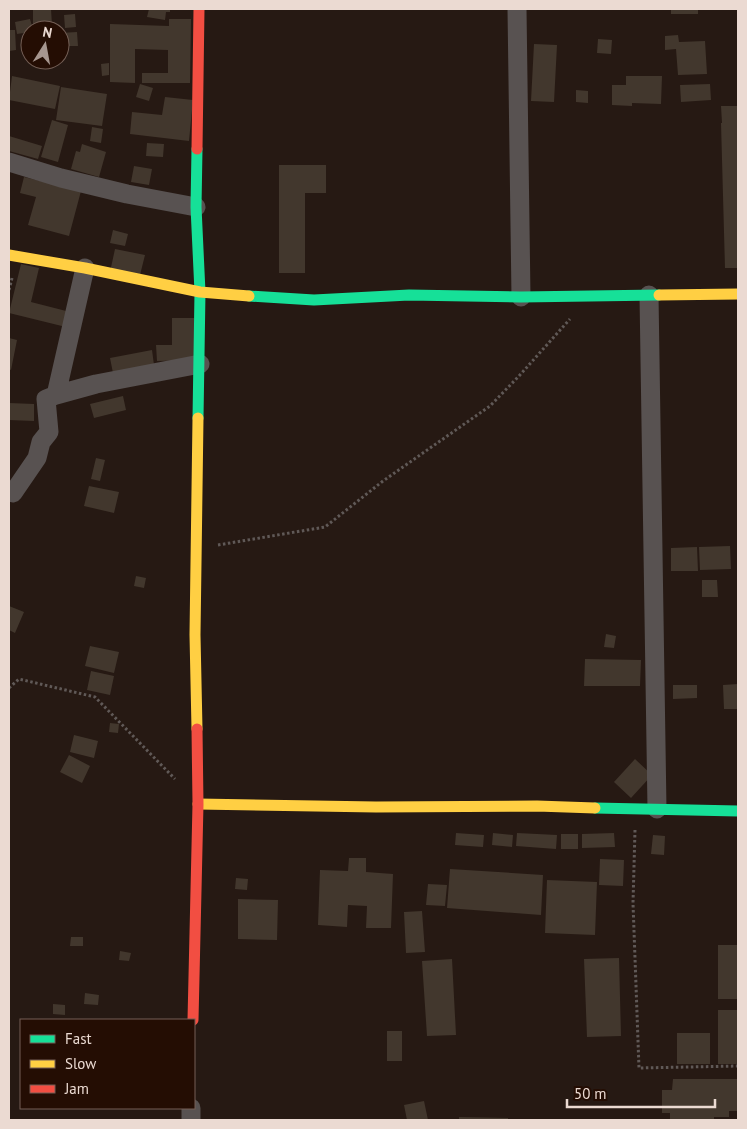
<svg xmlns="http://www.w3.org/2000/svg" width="747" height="1129" viewBox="0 0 747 1129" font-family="'PT Sans',sans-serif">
  <rect width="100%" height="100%" fill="#261913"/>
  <path fill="#42372d" d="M 33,9 L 51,9 L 52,25 L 33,25 Z
    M 149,9 L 170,9 L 170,12 L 166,12 L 165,20 L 147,17 Z
    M 671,9 L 698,9 L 698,14 L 671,14 Z
    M 75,14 L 76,27 L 65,28 L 64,15 Z
    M 30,19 L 33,30 L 30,30 L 30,32 L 17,34 L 15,22 Z
    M 169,19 L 191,19 L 190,83 L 142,83 L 142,73 L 168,73 L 168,50 L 135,49 L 135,83 L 110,82 L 110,24 L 169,26 Z
    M 9,30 L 15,30 L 16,50 L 9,51 Z
    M 77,32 L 78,46 L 60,46 L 60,33 Z
    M 678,35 L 679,42 L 705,41 L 707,74 L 678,75 L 676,49 L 665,50 L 665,36 Z
    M 598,39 L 612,40 L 611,54 L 597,53 Z
    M 534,44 L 557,45 L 554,102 L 531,101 Z
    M 109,63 L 109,75 L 102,76 L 101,64 Z
    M 12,76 L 60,86 L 55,109 L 9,100 Z
    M 626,76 L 662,76 L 661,104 L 632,103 L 632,106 L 612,105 L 612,85 L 626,85 Z
    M 140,84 L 153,88 L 149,101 L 136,97 Z
    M 710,84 L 711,100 L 681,102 L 680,85 Z
    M 61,87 L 107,94 L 102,126 L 56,120 Z
    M 576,90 L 588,91 L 588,103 L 576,102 Z
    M 165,97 L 193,100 L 189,141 L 130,134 L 132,112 L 162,115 Z
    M 721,106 L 738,106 L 738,268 L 725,268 L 721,123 L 722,123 Z
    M 52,120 L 68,125 L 58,162 L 41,157 Z
    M 92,127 L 103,129 L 101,143 L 90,141 Z
    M 9,136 L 42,146 L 38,159 L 9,151 Z
    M 147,143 L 164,144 L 163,157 L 146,156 Z
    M 82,144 L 106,152 L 99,177 L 71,169 L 76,151 L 80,152 Z
    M 279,165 L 326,165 L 326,193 L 305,193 L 305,273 L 279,273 Z
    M 134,166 L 152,169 L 149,185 L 131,182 Z
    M 24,177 L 81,191 L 69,236 L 28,225 L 36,197 L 20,193 Z
    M 113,230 L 128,234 L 125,246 L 110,243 Z
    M 115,249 L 145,255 L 139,279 L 110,272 Z
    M 21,264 L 39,268 L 31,302 L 74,313 L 70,328 L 9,313 Z
    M 172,318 L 194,318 L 195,360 L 157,361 L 156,345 L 172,345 Z
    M 9,338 L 17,340 L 11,370 L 9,369 Z
    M 152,350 L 154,365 L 113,373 L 110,358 Z
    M 123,396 L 126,410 L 94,418 L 90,404 Z
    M 9,403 L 34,404 L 34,421 L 9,420 Z
    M 96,458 L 105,460 L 100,481 L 91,479 Z
    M 89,486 L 119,492 L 114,513 L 84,506 Z
    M 730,546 L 731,569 L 700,570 L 699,547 Z
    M 697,547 L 698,571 L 671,571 L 671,548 Z
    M 136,576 L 146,578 L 144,588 L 134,586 Z
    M 702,580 L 717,580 L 718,597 L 702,597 Z
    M 9,606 L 24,612 L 15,633 L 9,630 Z
    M 606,634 L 616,636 L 614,648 L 604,647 Z
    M 90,646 L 119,652 L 114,673 L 85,666 Z
    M 585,659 L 641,660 L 640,686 L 584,686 Z
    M 91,671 L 114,676 L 110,695 L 87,690 Z
    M 738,684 L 738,709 L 724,709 L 723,685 Z
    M 673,685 L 697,685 L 697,698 L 673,699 Z
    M 110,723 L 119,724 L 118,733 L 109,732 Z
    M 74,735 L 98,741 L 94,758 L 70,752 Z
    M 69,755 L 90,766 L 82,783 L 60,772 Z
    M 635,759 L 652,775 L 631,798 L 614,782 Z
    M 456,833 L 484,835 L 483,847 L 455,845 Z
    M 493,833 L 513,835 L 512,847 L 492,845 Z
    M 517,833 L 557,835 L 556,849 L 516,846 Z
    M 614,833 L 615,847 L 582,848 L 582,834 Z
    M 561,834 L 578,834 L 578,849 L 561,849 Z
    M 653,835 L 665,836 L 664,855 L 651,854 Z
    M 349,858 L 366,858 L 366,872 L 393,874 L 391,928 L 366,928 L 367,906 L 348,905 L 347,927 L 318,925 L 320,870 L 348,871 Z
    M 600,859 L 624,860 L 623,886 L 599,885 Z
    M 450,869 L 543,875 L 541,915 L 447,908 Z
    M 236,878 L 248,879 L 247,890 L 235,889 Z
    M 547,880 L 597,882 L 595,935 L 545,933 Z
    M 428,884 L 447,885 L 445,906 L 426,905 Z
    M 238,899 L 278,900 L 277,940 L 238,939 Z
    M 422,911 L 425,952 L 406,953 L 404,912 Z
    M 71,937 L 83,937 L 83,946 L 70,946 Z
    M 718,945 L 738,945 L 738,999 L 718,999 Z
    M 120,951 L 131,953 L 129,961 L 119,960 Z
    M 619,958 L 621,1036 L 587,1037 L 584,959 Z
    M 452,959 L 456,1035 L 427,1036 L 422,961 Z
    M 85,993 L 99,995 L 98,1005 L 84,1004 Z
    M 53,1004 L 65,1005 L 65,1015 L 53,1014 Z
    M 718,1010 L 738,1010 L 738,1064 L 718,1064 Z
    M 387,1031 L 402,1031 L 402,1061 L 387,1061 Z
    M 677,1033 L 710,1033 L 710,1064 L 677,1064 Z
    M 673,1079 L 738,1079 L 738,1111 L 729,1111 L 729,1117 L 714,1117 L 714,1120 L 670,1120 L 670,1113 L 662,1113 L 662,1090 L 672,1090 Z
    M 424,1101 L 428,1120 L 407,1120 L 404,1105 Z
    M 459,1117 L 508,1118 L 508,1120 L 459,1120 Z"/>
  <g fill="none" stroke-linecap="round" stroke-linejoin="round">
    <path stroke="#605957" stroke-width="3" stroke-dasharray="2.5 2.5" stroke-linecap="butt" d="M 9,290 L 12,278
      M 218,545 L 325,527 L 383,481 L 490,406 L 519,376 L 570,319
      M 9,688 L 19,679 L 95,697 L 175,779
      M 635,830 L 633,903 L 639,1068 L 738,1066"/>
    <path stroke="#585251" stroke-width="19" d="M 517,9 L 521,297
      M 9,162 L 61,178 L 127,194 L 196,207
      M 649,295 L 657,809
      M 56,395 L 85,268
      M 13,493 L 37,458 L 41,442 L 49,432 L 46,399 L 56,395 L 96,384 L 200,364
      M 191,1120 L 191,1108"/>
    <path stroke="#16e098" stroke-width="11" d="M 197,149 L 196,207 L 200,292 L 198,418
      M 249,296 L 314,300 L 409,295 L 521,297 L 659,295
      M 595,808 L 738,811"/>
    <path stroke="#ffcf43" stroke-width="11" d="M 9,255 L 85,268 L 200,292 L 249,296
      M 659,295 L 738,294
      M 197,729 L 195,635 L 198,418
      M 198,804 L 376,807 L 537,806 L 595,808"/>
    <path stroke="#f24e42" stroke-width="11" d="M 197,149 L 199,9
      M 193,1020 L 198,804 L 197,729"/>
  </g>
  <rect width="747" height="1129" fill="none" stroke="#ebdad2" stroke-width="20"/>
  <rect x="20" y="1019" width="175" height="90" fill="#240d03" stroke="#745f56"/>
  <rect x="30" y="1035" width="25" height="8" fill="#16e098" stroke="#745f56"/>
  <text x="65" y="1044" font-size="15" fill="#ebdad2">Fast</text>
  <rect x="30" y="1060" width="25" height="8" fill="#ffcf43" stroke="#745f56"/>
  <text x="65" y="1069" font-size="15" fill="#ebdad2">Slow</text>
  <rect x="30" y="1085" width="25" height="8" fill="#f24e42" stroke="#745f56"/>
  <text x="65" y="1094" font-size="15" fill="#ebdad2">Jam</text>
  <g transform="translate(45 45) rotate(11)"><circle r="24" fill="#240d03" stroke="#745f56"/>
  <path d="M0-4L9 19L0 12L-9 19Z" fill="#a6968f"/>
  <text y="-8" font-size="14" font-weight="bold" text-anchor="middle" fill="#ebdad2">N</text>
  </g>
  <path d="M567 1099v8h148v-8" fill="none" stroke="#ebdad2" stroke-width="2.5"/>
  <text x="574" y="1099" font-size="15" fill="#ebdad2" stroke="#240d03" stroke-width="4" paint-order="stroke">50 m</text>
</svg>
